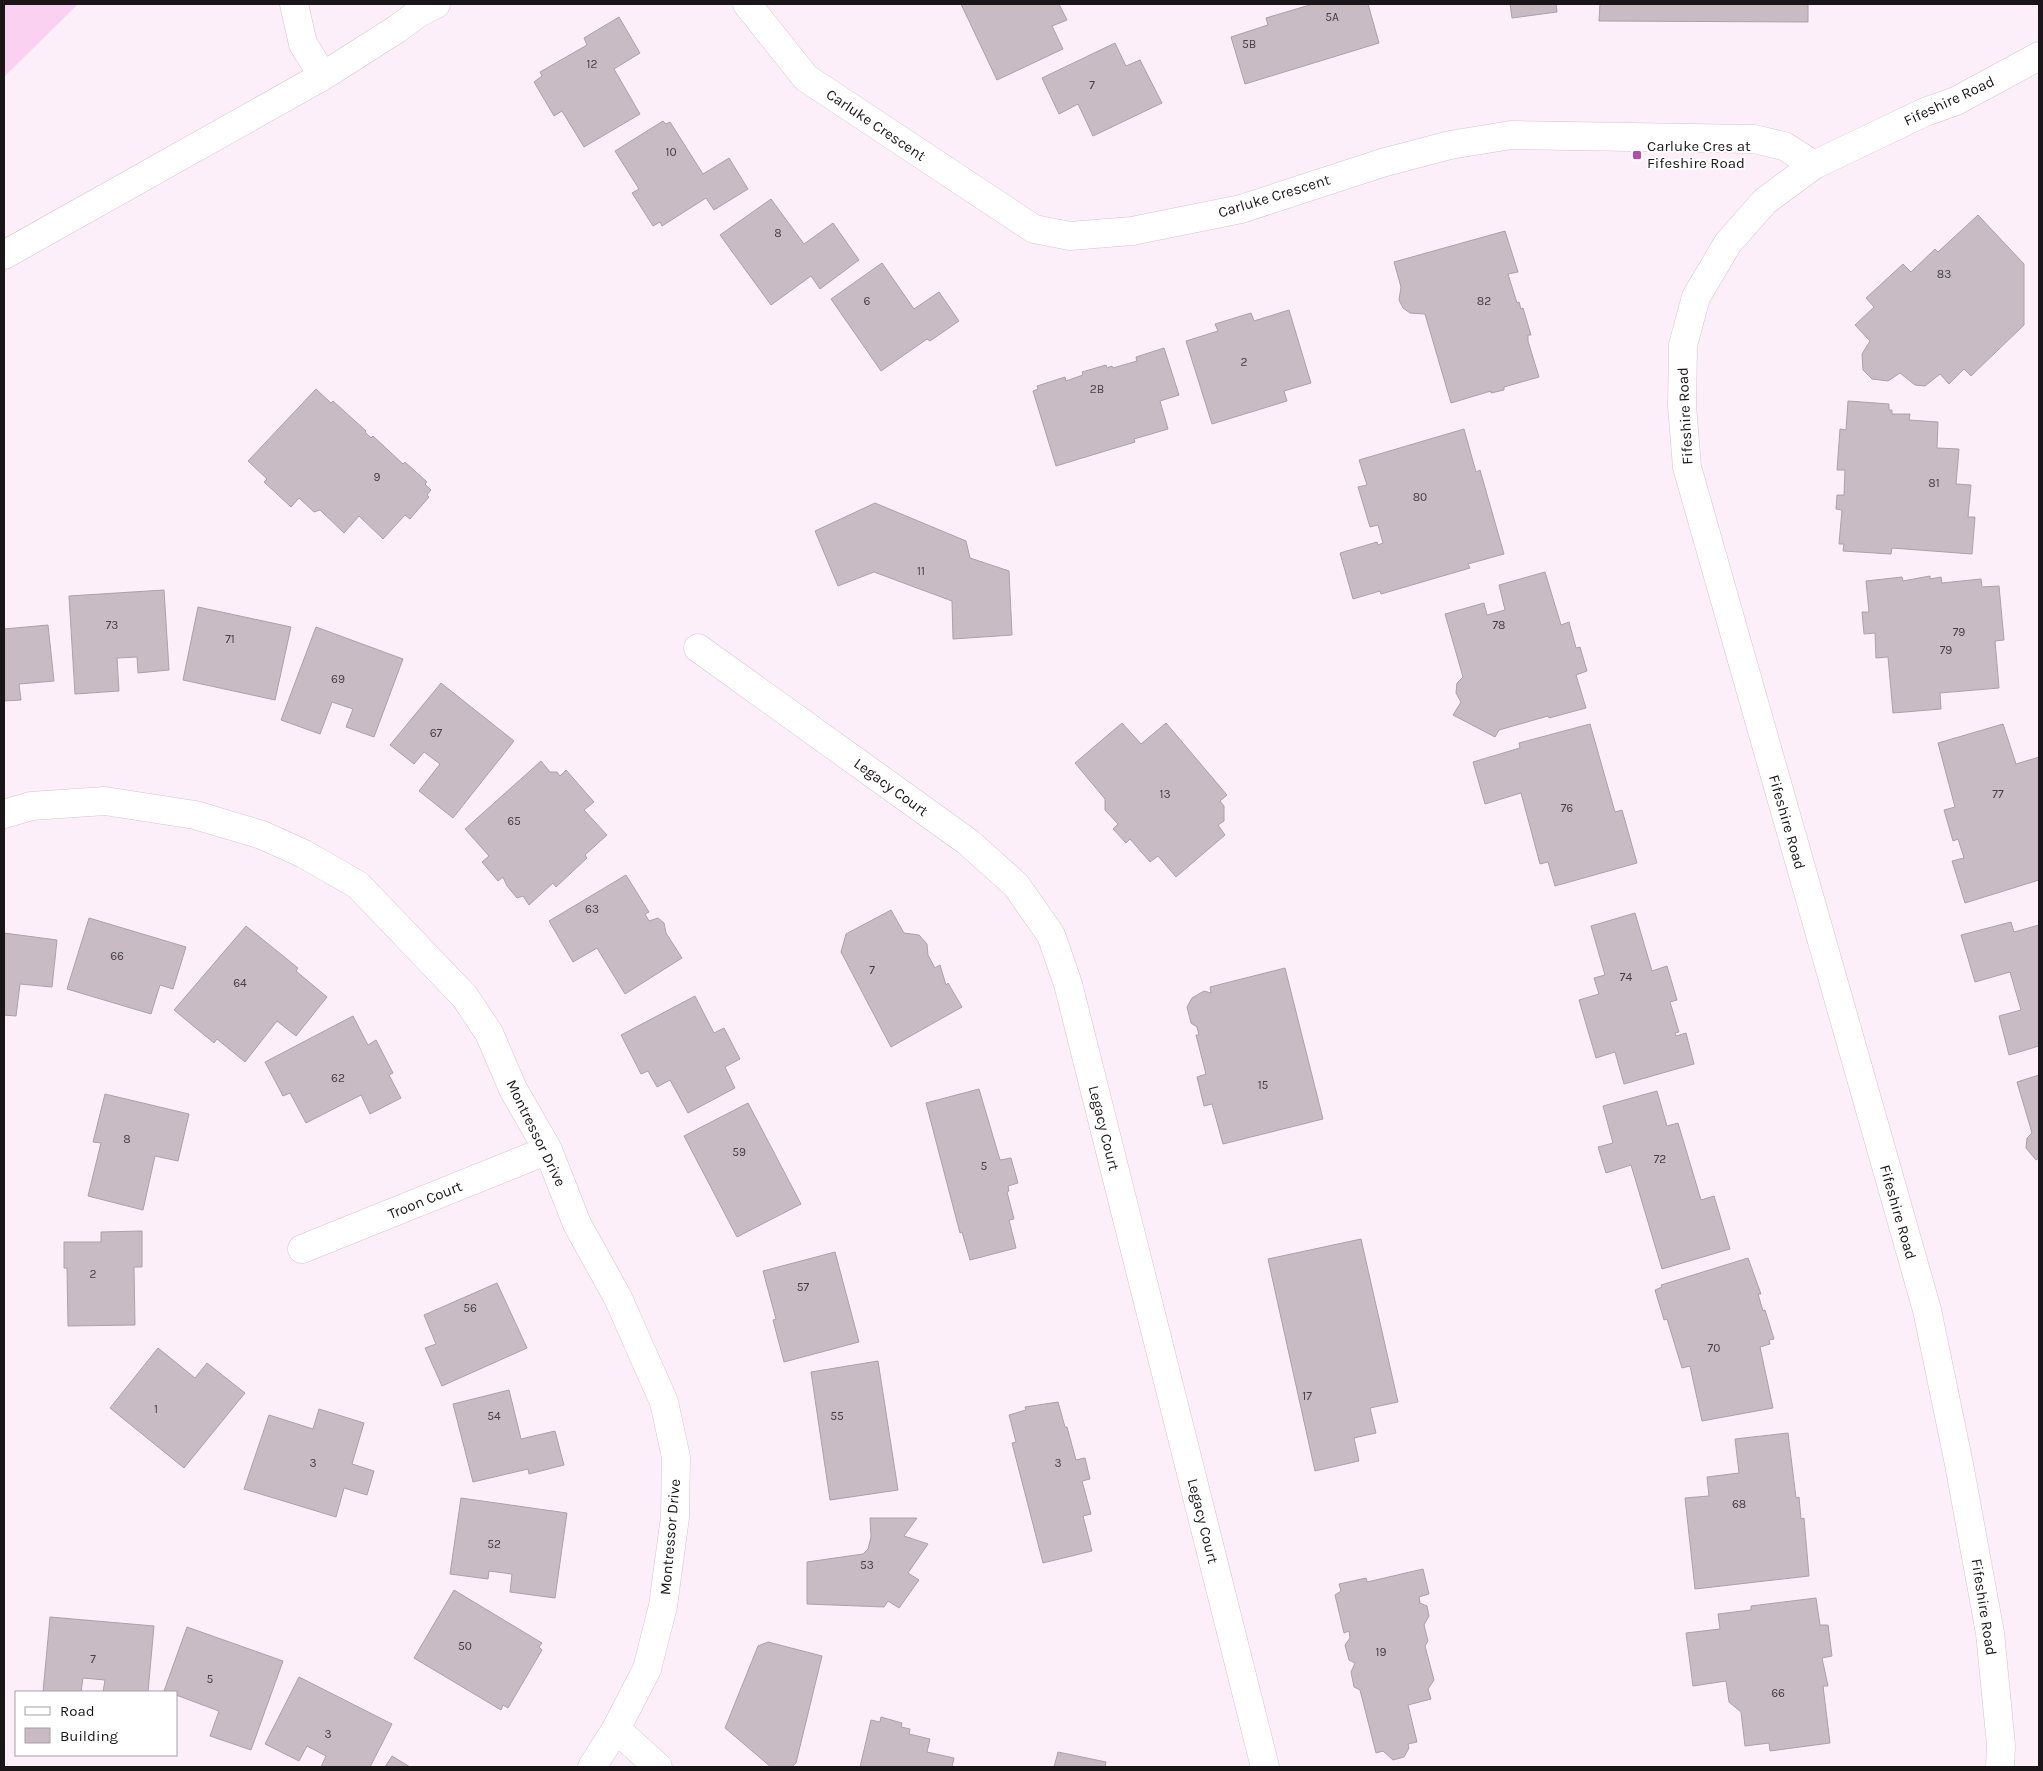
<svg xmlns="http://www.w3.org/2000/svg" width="2043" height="1771" viewBox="0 0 2043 1771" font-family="Karla,sans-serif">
  <rect width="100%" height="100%" fill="#fceff9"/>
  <path fill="#fbd1f1" d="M 4,4 L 78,4 L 4,77 Z"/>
  <path fill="#c8bbc4" stroke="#aca0a9" d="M 961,4 L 1059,4 L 1067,20 L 1052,26 L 1063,49 L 997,80 Z
    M 1313,4 L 1368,4 L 1379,43 L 1245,84 L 1231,37 L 1268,25 L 1266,18 Z
    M 1510,4 L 1556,4 L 1557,12 L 1512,18 Z
    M 1600,4 L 1808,4 L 1808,22 L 1599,21 Z
    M 619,17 L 640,53 L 614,69 L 640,114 L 584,147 L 562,111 L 554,116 L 534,82 L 542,76 L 540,72 L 587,45 L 584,38 Z
    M 1115,43 L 1126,66 L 1140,60 L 1162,103 L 1093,136 L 1078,104 L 1059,114 L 1042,78 Z
    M 663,121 L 666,124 L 670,122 L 703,174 L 729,158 L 748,189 L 714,210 L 706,198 L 662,226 L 660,222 L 653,226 L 632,193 L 639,189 L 615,151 Z
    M 771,199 L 804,244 L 833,223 L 859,260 L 820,289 L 811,276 L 771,305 L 720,235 Z
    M 1978,215 L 2024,264 L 2024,325 L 1971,376 L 1964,369 L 1949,384 L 1940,374 L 1925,386 L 1915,385 L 1900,373 L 1888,381 L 1872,379 L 1863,370 L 1862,354 L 1870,341 L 1855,325 L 1874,307 L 1866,298 L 1903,264 L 1911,272 L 1935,249 L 1938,252 Z
    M 1505,231 L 1518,272 L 1508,274 L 1517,303 L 1519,302 L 1521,309 L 1523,308 L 1531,335 L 1528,335 L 1528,341 L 1539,377 L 1504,387 L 1504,390 L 1491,393 L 1491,391 L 1451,403 L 1425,314 L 1410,313 L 1403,308 L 1399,300 L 1401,287 L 1394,262 Z
    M 882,263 L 914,309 L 939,292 L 959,321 L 930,341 L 927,339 L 881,371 L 831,299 Z
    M 1289,310 L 1311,383 L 1284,391 L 1287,401 L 1212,424 L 1186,341 L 1218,331 L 1215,324 L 1251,313 L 1254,321 Z
    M 1164,348 L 1179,395 L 1160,401 L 1168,429 L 1134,439 L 1135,442 L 1056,466 L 1033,391 L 1038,389 L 1037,386 L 1065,377 L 1066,381 L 1083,375 L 1082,372 L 1106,365 L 1107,368 L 1112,366 L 1113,368 L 1137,361 L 1136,357 Z
    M 316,389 L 331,403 L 333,401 L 366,431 L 365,432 L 371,438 L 373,436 L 403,464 L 405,462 L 427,482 L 425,484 L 431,490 L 427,495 L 429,497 L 410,519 L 405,515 L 383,539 L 359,516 L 344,533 L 320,510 L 314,512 L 299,498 L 291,507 L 264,482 L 267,479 L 248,461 Z
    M 1848,401 L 1889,404 L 1889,410 L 1892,410 L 1892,414 L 1910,414 L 1909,420 L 1938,422 L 1937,448 L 1959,449 L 1956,484 L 1971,485 L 1968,517 L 1975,517 L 1972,554 L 1892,548 L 1891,554 L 1843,551 L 1844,544 L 1839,544 L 1842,510 L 1836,509 L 1837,495 L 1844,495 L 1845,470 L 1837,470 L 1840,429 L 1846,430 Z
    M 1464,429 L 1476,472 L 1480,470 L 1504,554 L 1468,564 L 1470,568 L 1381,594 L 1380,591 L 1353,599 L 1340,553 L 1377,542 L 1378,545 L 1383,543 L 1378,525 L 1370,527 L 1358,487 L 1367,485 L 1359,460 Z
    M 875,503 L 966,541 L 970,558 L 1009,571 L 1012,635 L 953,639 L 952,601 L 874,572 L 838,586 L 815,531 Z
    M 1545,572 L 1561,625 L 1569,622 L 1576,648 L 1580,647 L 1587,671 L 1576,675 L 1586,708 L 1549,718 L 1548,716 L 1499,730 L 1495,737 L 1453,715 L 1461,702 L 1456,693 L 1457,683 L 1463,677 L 1445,614 L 1484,603 L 1487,615 L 1505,610 L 1499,585 Z
    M 1930,576 L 1930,579 L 1941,577 L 1942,583 L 1981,579 L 1982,587 L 1999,586 L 2004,640 L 1995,641 L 1999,688 L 1940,693 L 1941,709 L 1893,713 L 1888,657 L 1876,658 L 1875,633 L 1864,634 L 1862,612 L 1869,612 L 1866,581 L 1902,577 L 1903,581 Z
    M 164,590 L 169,670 L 138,673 L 137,657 L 117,658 L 119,691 L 75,694 L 69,596 Z
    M 198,607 L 291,627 L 275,700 L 183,680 Z
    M 48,625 L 54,681 L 19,684 L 21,700 L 4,701 L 4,629 Z
    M 316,627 L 403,659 L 374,737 L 346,727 L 353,709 L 332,702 L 320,734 L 281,720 Z
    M 441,683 L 514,741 L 453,818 L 419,791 L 440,764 L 424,752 L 414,764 L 390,745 Z
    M 1122,723 L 1141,744 L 1166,723 L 1227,795 L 1220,801 L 1224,806 L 1224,821 L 1218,825 L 1225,835 L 1176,877 L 1158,856 L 1150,862 L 1130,839 L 1126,843 L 1113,829 L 1118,824 L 1105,810 L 1105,799 L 1075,763 Z
    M 1590,724 L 1615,812 L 1622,810 L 1637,863 L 1555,886 L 1548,862 L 1540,864 L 1521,793 L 1485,804 L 1473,762 L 1520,748 L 1519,743 Z
    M 2003,724 L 2016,764 L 2039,757 L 2039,880 L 1965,903 L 1952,861 L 1964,858 L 1958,839 L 1953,841 L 1944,810 L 1955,807 L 1938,743 Z
    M 541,761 L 550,772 L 557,772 L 560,776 L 566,770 L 594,802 L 584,810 L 607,835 L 585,855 L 587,858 L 556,887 L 553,883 L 529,905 L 523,896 L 517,898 L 507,886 L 503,877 L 498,881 L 482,862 L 489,856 L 465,829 Z
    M 626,875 L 649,912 L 645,914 L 649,921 L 658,918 L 664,923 L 666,933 L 682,958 L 625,994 L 597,948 L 573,962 L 549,921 Z
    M 891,910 L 904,933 L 919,935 L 927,944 L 928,955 L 935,968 L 940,965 L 946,985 L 948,983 L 962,1007 L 891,1047 L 841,952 L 846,934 Z
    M 1635,913 L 1652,971 L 1667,966 L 1677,1000 L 1670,1002 L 1679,1032 L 1675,1033 L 1676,1036 L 1686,1033 L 1694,1064 L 1624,1084 L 1615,1052 L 1596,1058 L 1579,1000 L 1599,994 L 1594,978 L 1605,975 L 1591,926 Z
    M 89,918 L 186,947 L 173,989 L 160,985 L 151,1014 L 67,989 Z
    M 2011,922 L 2014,932 L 2039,925 L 2039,1046 L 2009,1055 L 1999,1016 L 2021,1010 L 2010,972 L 1975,982 L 1961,935 Z
    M 246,926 L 298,968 L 296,971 L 327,997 L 296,1036 L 277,1021 L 245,1062 L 217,1039 L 214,1043 L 174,1010 Z
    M 4,933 L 57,940 L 52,987 L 20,984 L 16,1016 L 4,1015 Z
    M 1285,968 L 1323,1119 L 1223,1144 L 1212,1104 L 1204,1106 L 1197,1077 L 1206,1074 L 1196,1035 L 1199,1035 L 1197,1027 L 1191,1023 L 1187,1007 L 1192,998 L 1204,991 L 1211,993 L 1210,987 Z
    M 695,996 L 714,1033 L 724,1028 L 740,1059 L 725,1067 L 735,1088 L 688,1113 L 670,1080 L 657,1087 L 648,1071 L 641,1074 L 621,1035 Z
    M 353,1016 L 368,1045 L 376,1040 L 393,1073 L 389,1075 L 401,1098 L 370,1114 L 361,1095 L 306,1123 L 290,1093 L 283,1096 L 265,1062 Z
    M 2039,1075 L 2039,1158 L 2036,1160 L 2026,1148 L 2027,1138 L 2032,1133 L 2017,1082 Z
    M 979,1089 L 1000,1160 L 1011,1158 L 1018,1183 L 1008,1186 L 1009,1191 L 1007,1192 L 1014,1219 L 1009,1220 L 1016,1248 L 970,1260 L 962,1232 L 960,1233 L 926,1103 Z
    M 1657,1091 L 1667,1126 L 1678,1123 L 1701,1200 L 1714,1196 L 1730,1249 L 1662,1269 L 1631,1165 L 1606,1173 L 1598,1147 L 1613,1143 L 1603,1106 Z
    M 105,1094 L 189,1114 L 178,1161 L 155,1156 L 143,1210 L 88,1196 L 101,1143 L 93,1142 Z
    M 748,1103 L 801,1204 L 737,1237 L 684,1136 Z
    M 142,1231 L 142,1267 L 134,1267 L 135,1325 L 68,1326 L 67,1268 L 64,1268 L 64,1242 L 101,1242 L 101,1232 Z
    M 1361,1239 L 1398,1402 L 1370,1408 L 1376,1433 L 1354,1438 L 1359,1461 L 1315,1471 L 1268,1259 Z
    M 835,1252 L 859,1342 L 784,1362 L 773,1320 L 776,1319 L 763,1271 Z
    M 1748,1258 L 1761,1294 L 1758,1294 L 1763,1311 L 1765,1310 L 1774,1339 L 1769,1340 L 1770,1344 L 1760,1347 L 1773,1408 L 1702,1421 L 1690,1366 L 1682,1368 L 1667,1319 L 1664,1320 L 1655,1290 L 1662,1287 L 1661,1285 Z
    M 497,1283 L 527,1348 L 442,1386 L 425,1348 L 436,1344 L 424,1315 Z
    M 158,1348 L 195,1378 L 207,1363 L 245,1393 L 184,1468 L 110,1408 Z
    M 878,1361 L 898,1490 L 830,1500 L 811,1372 Z
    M 509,1390 L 521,1439 L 555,1431 L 564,1465 L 529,1474 L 528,1469 L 473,1482 L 453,1404 Z
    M 1058,1402 L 1065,1427 L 1067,1427 L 1076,1460 L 1085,1458 L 1090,1479 L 1082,1481 L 1091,1514 L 1083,1516 L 1092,1551 L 1043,1563 L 1012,1443 L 1016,1442 L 1009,1415 L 1026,1410 L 1025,1407 Z
    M 319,1409 L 364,1423 L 352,1464 L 374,1471 L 367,1495 L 344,1488 L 336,1517 L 244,1489 L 269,1415 L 313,1429 Z
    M 1788,1433 L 1796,1498 L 1799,1497 L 1801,1519 L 1804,1518 L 1809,1576 L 1695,1589 L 1685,1498 L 1709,1496 L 1707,1477 L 1739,1473 L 1735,1439 Z
    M 461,1498 L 567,1513 L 555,1598 L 510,1592 L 512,1574 L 489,1571 L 488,1579 L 450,1574 Z
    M 870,1518 L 917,1518 L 904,1536 L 928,1544 L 908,1573 L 919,1580 L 899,1608 L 888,1601 L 884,1607 L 807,1604 L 807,1562 L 863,1554 L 868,1549 L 871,1537 Z
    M 1423,1569 L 1429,1594 L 1419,1597 L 1420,1603 L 1427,1606 L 1429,1616 L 1424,1625 L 1428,1641 L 1425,1646 L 1434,1680 L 1428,1689 L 1431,1699 L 1408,1705 L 1417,1742 L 1408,1744 L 1409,1748 L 1404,1757 L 1393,1760 L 1383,1751 L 1376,1753 L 1360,1690 L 1354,1687 L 1351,1672 L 1355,1663 L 1349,1660 L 1345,1645 L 1350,1638 L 1349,1631 L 1344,1633 L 1335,1595 L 1341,1591 L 1339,1584 L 1366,1578 L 1367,1582 Z
    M 454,1590 L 542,1643 L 539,1647 L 542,1650 L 508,1708 L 503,1705 L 501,1710 L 414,1658 Z
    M 1816,1598 L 1820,1625 L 1828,1625 L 1832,1656 L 1822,1658 L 1828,1686 L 1823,1686 L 1830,1743 L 1770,1751 L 1769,1743 L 1745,1746 L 1741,1712 L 1729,1702 L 1726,1681 L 1693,1686 L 1686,1633 L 1720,1629 L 1718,1614 L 1751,1610 L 1751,1606 Z
    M 50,1617 L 154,1626 L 148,1692 L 103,1692 L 105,1680 L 83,1678 L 81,1692 L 43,1692 Z
    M 187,1627 L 283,1661 L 251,1750 L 210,1736 L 219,1711 L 176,1695 L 176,1692 L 164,1691 Z
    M 768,1642 L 822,1656 L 796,1763 L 792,1767 L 771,1767 L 725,1728 L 758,1646 Z
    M 299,1677 L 392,1724 L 370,1767 L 321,1767 L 326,1756 L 307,1746 L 299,1761 L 265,1744 Z
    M 881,1717 L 902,1723 L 901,1727 L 910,1729 L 909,1734 L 930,1739 L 927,1752 L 954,1758 L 952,1767 L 860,1767 L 871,1720 L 880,1722 Z
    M 1058,1752 L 1106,1762 L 1105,1767 L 1054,1767 Z
    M 392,1756 L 410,1767 L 385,1767 Z"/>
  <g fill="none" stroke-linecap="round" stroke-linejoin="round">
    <defs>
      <path id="minor" d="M 294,4 L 303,44 L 323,76
        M 747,4 L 806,78 L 1034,229 L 1070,236 L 1132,231 L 1241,209 L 1382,163 L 1450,145 L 1511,135 L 1754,139 L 1784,146 L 1814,165
        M 4,255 L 323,76 L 397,29 L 417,14 L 436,4
        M 698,648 L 968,842 L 1016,885 L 1051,935 L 1068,984 L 1265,1767
        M 4,814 L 31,806 L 105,801 L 195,815 L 262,835 L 304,854 L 358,885 L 465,997 L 489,1033 L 513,1089 L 548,1150 L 577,1224 L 618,1298 L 664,1402 L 676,1457 L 675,1517 L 663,1606 L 647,1669 L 616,1729 L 592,1767
        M 302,1249 L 548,1150
        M 616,1729 L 658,1767
        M 2000,1767 L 2001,1745 L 1990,1633 L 1959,1464 L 1927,1310 L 1687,467 L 1682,406 L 1683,345 L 1696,297 L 1728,243 L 1765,201 L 1814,165 L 1925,112 L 1956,101 L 2039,56"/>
    </defs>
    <use href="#minor" stroke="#d2c5ce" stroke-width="29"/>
    <use href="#minor" stroke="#fff" stroke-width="28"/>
  </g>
  <rect fill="#b949a7" stroke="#fff" stroke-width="2" x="1632" y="150" width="10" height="10" rx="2.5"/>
  <g text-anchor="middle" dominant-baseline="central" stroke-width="4" stroke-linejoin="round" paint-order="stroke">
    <g font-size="12" fill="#453e43">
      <text x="1332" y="17">5A</text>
      <text x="1249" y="44">5B</text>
      <text x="592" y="64">12</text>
      <text x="1092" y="85">7</text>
      <text x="671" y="152">10</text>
      <text x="778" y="233">8</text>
      <text x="1944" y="274">83</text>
      <text x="867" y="301">6</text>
      <text x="1484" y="301">82</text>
      <text x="1244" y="362">2</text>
      <text x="1097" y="389">2B</text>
      <text x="377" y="477">9</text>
      <text x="1934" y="483">81</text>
      <text x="1420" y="497">80</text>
      <text x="921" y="571">11</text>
      <text x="112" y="625">73</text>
      <text x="1499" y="625">78</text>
      <text x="1959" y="632">79</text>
      <text x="230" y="639">71</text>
      <text x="1946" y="650">79</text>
      <text x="338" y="679">69</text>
      <text x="436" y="733">67</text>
      <text x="1165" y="794">13</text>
      <text x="1998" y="794">77</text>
      <text x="1567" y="808">76</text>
      <text x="514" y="821">65</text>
      <text x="592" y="909">63</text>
      <text x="117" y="956">66</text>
      <text x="872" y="970">7</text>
      <text x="1626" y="977">74</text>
      <text x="240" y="983">64</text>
      <text x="338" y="1078">62</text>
      <text x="1263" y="1085">15</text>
      <text x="127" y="1139">8</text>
      <text x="739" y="1152">59</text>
      <text x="1660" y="1159">72</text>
      <text x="984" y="1166">5</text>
      <text x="93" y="1274">2</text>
      <text x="803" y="1287">57</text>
      <text x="470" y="1308">56</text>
      <text x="1714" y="1348">70</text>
      <text x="1307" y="1396">17</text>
      <text x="156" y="1409">1</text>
      <text x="494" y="1416">54</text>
      <text x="837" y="1416">55</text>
      <text x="313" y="1463">3</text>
      <text x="1058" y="1463">3</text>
      <text x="1739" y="1504">68</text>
      <text x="494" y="1544">52</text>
      <text x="867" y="1565">53</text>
      <text x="465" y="1646">50</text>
      <text x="1381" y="1652">19</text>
      <text x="93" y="1659">7</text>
      <text x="210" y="1679">5</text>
      <text x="1778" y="1693">66</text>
      <text x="328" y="1734">3</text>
    </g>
    <g font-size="15" fill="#191518" stroke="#fff">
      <text transform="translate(1949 101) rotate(-25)">Fifeshire Road</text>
      <text transform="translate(876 125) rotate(34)">Carluke Crescent</text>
      <text transform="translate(1274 196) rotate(-17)">Carluke Crescent</text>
      <text transform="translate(1685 416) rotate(-93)">Fifeshire Road</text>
      <text transform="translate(891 787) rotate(36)">Legacy Court</text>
      <text transform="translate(1787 822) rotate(74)">Fifeshire Road</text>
      <text transform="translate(1104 1128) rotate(76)">Legacy Court</text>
      <text transform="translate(536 1133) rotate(64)">Montressor Drive</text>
      <text transform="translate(425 1200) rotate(-22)">Troon Court</text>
      <text transform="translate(1898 1212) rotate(74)">Fifeshire Road</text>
      <text transform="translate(1203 1521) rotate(76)">Legacy Court</text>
      <text transform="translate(670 1537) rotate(-85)">Montressor Drive</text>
      <text transform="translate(1984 1607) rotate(81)">Fifeshire Road</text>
    </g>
    <g font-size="15" fill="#191518" stroke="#fff" text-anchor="start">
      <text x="1647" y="146">Carluke Cres at<tspan x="1647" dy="17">Fifeshire Road</tspan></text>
    </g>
  </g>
  <rect width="2043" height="1771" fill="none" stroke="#191518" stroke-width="10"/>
  <rect x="15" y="1691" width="162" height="65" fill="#ffffff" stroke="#a3a1a3"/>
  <rect x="25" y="1707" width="25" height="8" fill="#ffffff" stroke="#a3a1a3"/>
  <text x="60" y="1716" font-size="15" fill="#191518">Road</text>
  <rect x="25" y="1728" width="25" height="15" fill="#c8bbc4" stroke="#a3a1a3"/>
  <text x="60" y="1741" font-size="15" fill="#191518">Building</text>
</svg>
